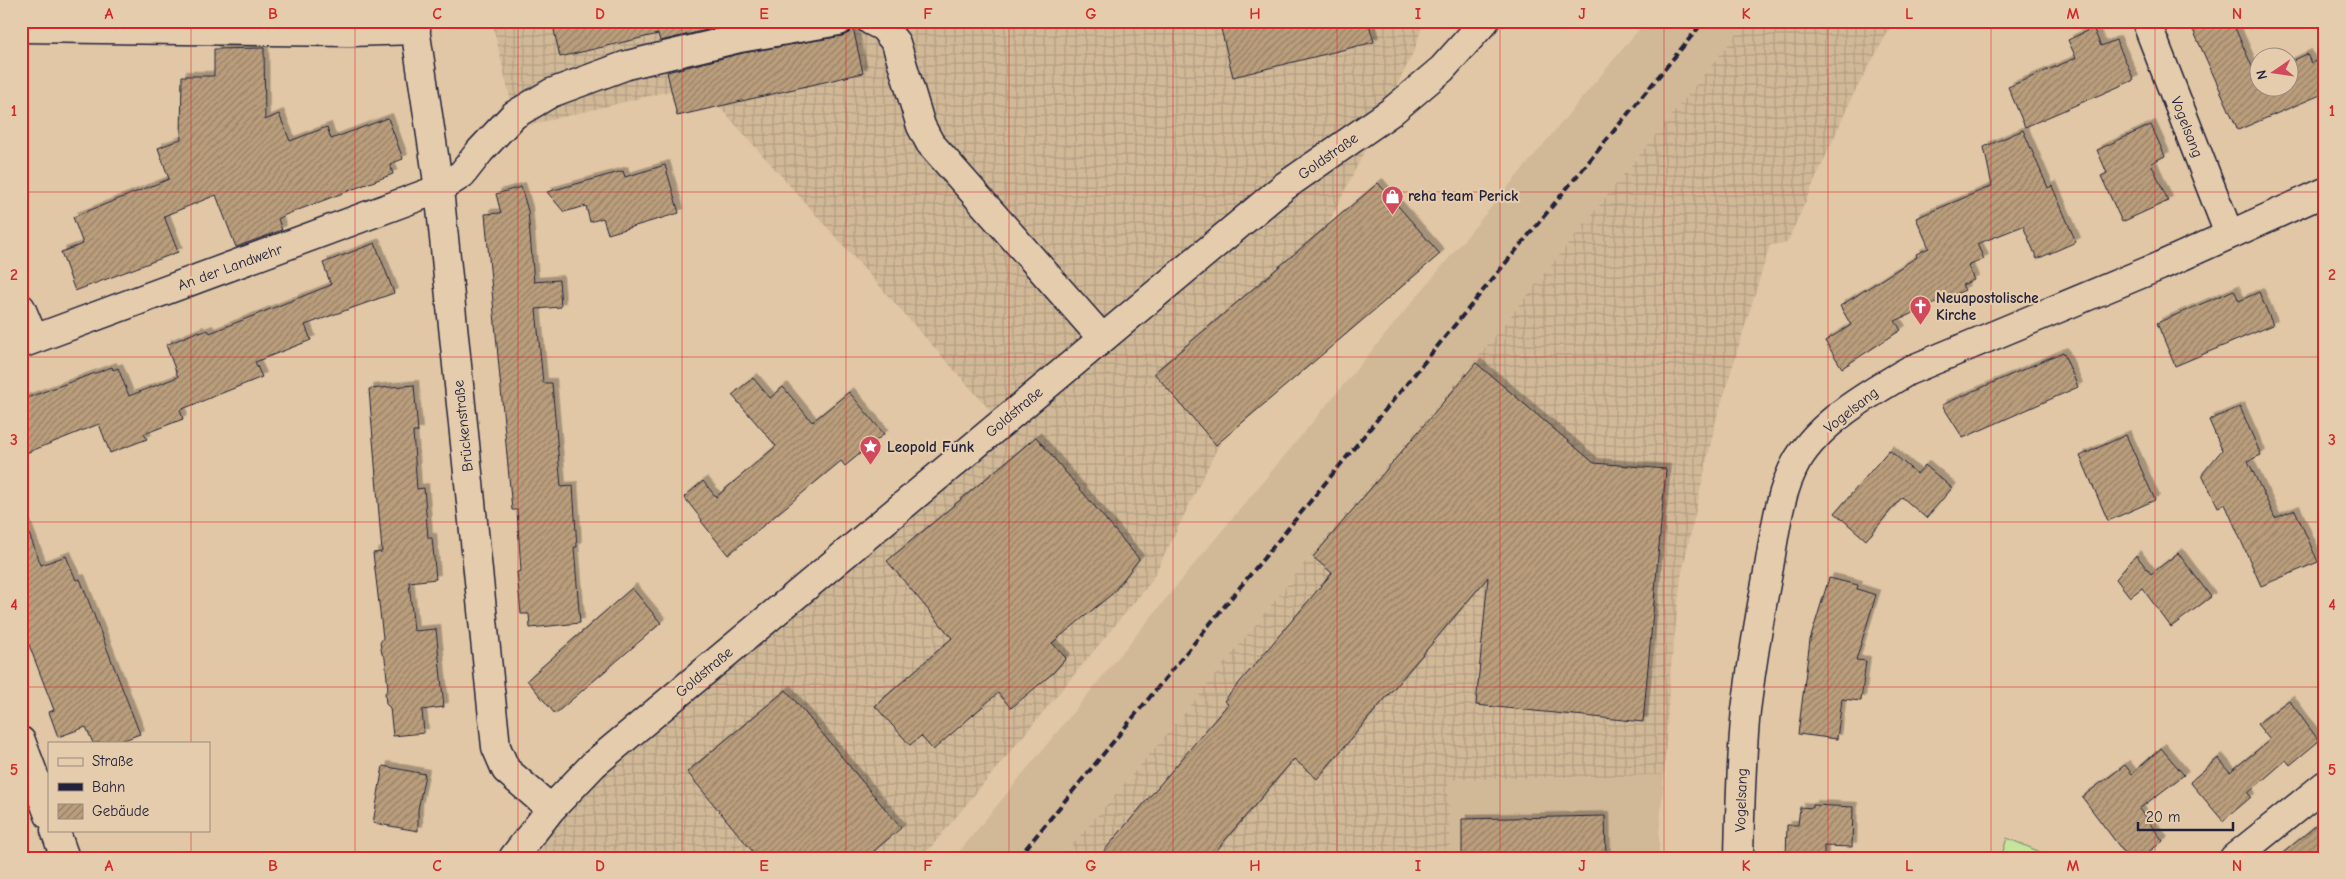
<svg xmlns="http://www.w3.org/2000/svg" width="2346" height="879" viewBox="0 0 2346 879" font-family="'Comic Neue',sans-serif">
  <defs>
    <pattern id="industrial-grid" width="8" height="8" patternUnits="userSpaceOnUse" patternTransform="scale(1.25)"><rect width="8" height="8" fill="#d1b897"/><path d="M0 4h8M4 0v8" fill="none" stroke="#b39e83"/></pattern>
    <pattern id="building-hatch" width="6" height="6" patternUnits="userSpaceOnUse" patternTransform="scale(1.25)"><rect width="6" height="6" fill="#ba9e7c"/><path d="M-1 1l2-2M0 6l6-6M5 7l2-2" fill="none" stroke="#978067"/></pattern>
    <filter id="shadow"><feDropShadow dx="4.5" dy="-4.5" stdDeviation="0" flood-color="#0004"/></filter>
  </defs>
  <rect width="100%" height="100%" fill="#e1c7a5"/>
  <filter id="ink" filterUnits="userSpaceOnUse"><feTurbulence type="fractalNoise" baseFrequency=".02" numOctaves="2"/><feDisplacementMap in="SourceGraphic" scale="10" xChannelSelector="R" yChannelSelector="G"/><feConvolveMatrix kernelMatrix="1 2 1 2 8 2 1 2 1" color-interpolation-filters="sRGB"/></filter>
  <g filter="url(#ink)">
    <path fill="#d1b897" d="M 1646,21 L 1747,21 L 1475,360 L 1311,555 L 1188,709 L 1061,858 L 954,858 L 1187,573 Z
      M 1664,775 L 1659,836 L 1659,858 L 1450,858 L 1447,780 Z"/>
    <path fill="url(#industrial-grid)" d="M 492,21 L 1424,21 L 1414,51 L 1151,582 L 922,858 L 509,858 L 525,828 L 1006,428 L 699,84 L 517,128 Z
      M 1747,21 L 1894,21 L 1853,95 L 1787,243 L 1770,245 L 1716,420 L 1681,577 L 1670,676 L 1664,775 L 1448,780 L 1450,858 L 1061,858 L 1188,709 L 1311,555 L 1475,360 Z"/>
    <path fill="#c5e49c" stroke="#74836c" d="M 2007,838 L 2045,854 L 2047,858 L 2001,858 Z"/>
    <path fill="url(#building-hatch)" stroke="#22223b" filter="url(#shadow)" d="M 552,21 L 745,21 L 660,41 L 658,34 L 560,57 Z
      M 1219,21 L 1368,21 L 1374,42 L 1233,77 Z
      M 2189,21 L 2232,21 L 2257,78 L 2258,77 L 2258,88 L 2288,88 L 2288,63 L 2307,54 L 2311,63 L 2325,57 L 2325,93 L 2238,130 Z
      M 853,28 L 863,73 L 677,116 L 667,72 L 743,53 L 842,36 L 849,33 Z
      M 2093,28 L 2101,46 L 2116,40 L 2134,80 L 2025,127 L 2008,87 L 2076,58 L 2068,40 Z
      M 264,48 L 265,120 L 279,114 L 290,141 L 327,127 L 331,139 L 388,118 L 403,159 L 390,164 L 393,174 L 285,215 L 278,219 L 282,230 L 236,247 L 216,195 L 164,216 L 178,252 L 75,291 L 61,252 L 83,244 L 73,217 L 169,179 L 158,148 L 181,139 L 182,76 L 214,76 L 214,49 Z
      M 2151,125 L 2165,156 L 2151,163 L 2168,201 L 2122,222 L 2101,176 L 2107,173 L 2097,150 Z
      M 2023,130 L 2048,188 L 2052,186 L 2076,242 L 2037,259 L 2023,226 L 1977,244 L 1984,259 L 1968,266 L 1974,280 L 1962,285 L 1965,290 L 1895,321 L 1901,330 L 1842,368 L 1825,341 L 1851,325 L 1840,306 L 1917,257 L 1916,254 L 1929,248 L 1916,218 L 1992,186 L 1984,147 Z
      M 665,165 L 679,213 L 608,234 L 603,218 L 590,222 L 586,206 L 564,212 L 547,192 L 623,171 L 625,177 Z
      M 1378,183 L 1440,254 L 1216,445 L 1154,373 Z
      M 521,187 L 528,211 L 534,282 L 559,280 L 561,307 L 536,309 L 543,383 L 552,383 L 561,487 L 573,486 L 577,547 L 574,547 L 580,623 L 530,628 L 529,614 L 521,614 L 517,572 L 521,571 L 517,510 L 512,510 L 485,214 L 501,213 L 496,194 Z
      M 375,243 L 394,293 L 305,325 L 311,340 L 255,362 L 262,377 L 180,410 L 183,419 L 144,434 L 147,439 L 110,453 L 99,424 L 21,455 L 21,400 L 112,367 L 113,370 L 118,368 L 129,396 L 178,377 L 166,345 L 199,331 L 200,333 L 208,330 L 210,333 L 331,285 L 323,263 Z
      M 2234,290 L 2239,301 L 2259,292 L 2273,325 L 2175,366 L 2157,323 Z
      M 2063,352 L 2078,387 L 1963,438 L 1942,405 Z
      M 1476,363 L 1594,463 L 1666,469 L 1643,722 L 1476,705 L 1488,577 L 1317,779 L 1294,759 L 1210,858 L 1098,858 L 1228,704 L 1224,701 L 1332,573 L 1313,557 Z
      M 753,378 L 770,398 L 783,387 L 812,422 L 849,392 L 884,434 L 845,466 L 841,461 L 728,555 L 701,521 L 702,520 L 684,497 L 703,481 L 716,497 L 776,446 L 732,395 Z
      M 414,385 L 418,432 L 413,432 L 417,489 L 424,488 L 428,538 L 432,538 L 436,579 L 409,582 L 414,631 L 436,629 L 444,707 L 422,710 L 424,733 L 393,736 L 390,708 L 386,704 L 385,693 L 388,689 L 385,658 L 382,654 L 380,643 L 383,638 L 373,553 L 382,552 L 369,389 Z
      M 2240,407 L 2261,455 L 2248,461 L 2275,518 L 2295,510 L 2318,562 L 2261,586 L 2225,504 L 2218,507 L 2202,474 L 2222,450 L 2209,420 Z
      M 2126,435 L 2155,500 L 2108,521 L 2080,456 Z
      M 1036,437 L 1139,559 L 1112,594 L 1052,643 L 1066,658 L 1053,673 L 1011,708 L 998,693 L 933,750 L 921,736 L 910,745 L 875,706 L 952,638 L 887,561 Z
      M 1889,450 L 1917,474 L 1925,465 L 1952,488 L 1926,518 L 1902,497 L 1866,540 L 1835,513 Z
      M 21,518 L 23,518 L 41,565 L 66,556 L 76,580 L 80,579 L 140,734 L 116,743 L 93,743 L 86,727 L 58,737 L 49,712 L 54,710 L 21,624 Z
      M 2178,553 L 2211,597 L 2171,627 L 2142,588 L 2130,597 L 2116,579 L 2136,555 L 2151,574 Z
      M 1829,578 L 1858,585 L 1857,589 L 1876,595 L 1856,660 L 1866,661 L 1861,701 L 1842,699 L 1837,739 L 1798,734 L 1810,640 Z
      M 632,588 L 661,623 L 555,714 L 527,680 Z
      M 786,690 L 901,828 L 866,858 L 758,858 L 687,772 Z
      M 2289,700 L 2319,741 L 2290,765 L 2286,760 L 2248,793 L 2251,797 L 2223,821 L 2190,782 L 2218,758 L 2230,772 L 2270,740 L 2257,724 Z
      M 2161,748 L 2184,775 L 2139,809 L 2163,841 L 2141,858 L 2128,858 L 2082,797 L 2125,765 L 2132,774 Z
      M 383,766 L 425,774 L 418,810 L 418,831 L 373,823 Z
      M 1813,805 L 1853,807 L 1852,847 L 1824,846 L 1824,858 L 1786,858 L 1787,825 L 1798,825 L 1800,807 L 1813,808 Z
      M 1605,816 L 1606,858 L 1462,858 L 1462,819 Z
      M 2325,818 L 2325,858 L 2277,858 Z"/>
    <g fill="none" stroke-linecap="round" stroke-linejoin="round">
      <defs>
        <path id="minor" d="M 414,21 L 439,189 L 496,747 L 506,770 L 551,809
          M 871,21 L 883,27 L 896,43 L 921,126 L 930,143 L 1102,338
          M 2146,21 L 2229,234
          M 21,28 L 350,32 L 416,30
          M 21,308 L 34,339
          M 21,344 L 439,189 L 462,174 L 480,151 L 514,115 L 551,93 L 627,65 L 740,38 L 839,21
          M 21,741 L 49,815
          M 55,830 L 65,858
          M 513,858 L 551,809 L 594,764 L 1285,186 L 1391,112 L 1442,69 L 1485,21
          M 1739,858 C 1740,808 1741,759 1746,710 C 1752,662 1760,614 1769,567 C 1775,532 1779,493 1797,461 C 1821,421 1869,394 1908,371 L 2160,266 L 2325,192
          M 2234,858 L 2325,785"/>
      </defs>
      <use href="#minor" stroke="#22223b" stroke-width="31"/>
      <use href="#minor" stroke="#e5ccad" stroke-width="28"/>
      <path stroke="#22223b" stroke-width="4" stroke-dasharray="8 4" stroke-linecap="butt" d="M 1018,858 L 1704,21"/>
    </g>
  </g>
  <path fill="none" stroke="#d62828" stroke-width="1" stroke-opacity="0.55" d="M 191,21 L 191,743M 355,21 L 355,858M 518,21 L 518,858M 682,21 L 682,858M 846,21 L 846,858M 1009,21 L 1009,858M 1173,21 L 1173,858M 1337,21 L 1337,858M 1500,21 L 1500,858M 1664,21 L 1664,858M 1828,21 L 1828,858M 1991,21 L 1991,858M 2155,21 L 2155,858M 21,192 L 2325,192M 21,357 L 2325,357M 21,522 L 2325,522M 21,687 L 2325,687M 191,830 L 191,858"/>
  <defs>
    <symbol id="shop-pin" viewBox="-11 -11 22 30"><path d="M0 17L-7.5 6A9.5 9.5 0 1 1 7.5 6Z" fill="#d1495b" stroke="#e5ccad"/><path d="M-5-2.5h2.3a2.7 3.5 0 0 1 5.4 0H5L5.5 6h-11ZM-1.5-2.5h3a1.5 2.3 0 0 0-3 0Z" fill="#fff"/></symbol>
    <symbol id="church-pin" viewBox="-11 -11 22 30"><path d="M0 17L-7.5 6A9.5 9.5 0 1 1 7.5 6Z" fill="#d1495b" stroke="#e5ccad"/><path d="M-1.2-6h2.4v3.5h3.3v2.4h-3.3V6h-2.4V-.1h-3.3v-2.4h3.3Z" fill="#fff"/></symbol>
    <symbol id="sight-pin" viewBox="-11 -11 22 30"><path d="M0 17L-7.5 6A9.5 9.5 0 1 1 7.5 6Z" fill="#d1495b" stroke="#e5ccad"/><path d="M0-6L1.8-2.2L6-1.7L2.9 1.2L3.7 5.4L0 3.3L-3.7 5.4L-2.9 1.2L-6-1.7L-1.8-2.2Z" fill="#fff"/></symbol>
  </defs>
  <g fill-rule="evenodd">
    <use href="#shop-pin" x="1380" y="184" width="25" height="34"/>
    <use href="#church-pin" x="1908" y="294" width="25" height="34"/>
    <use href="#sight-pin" x="858" y="434" width="25" height="34"/>
  </g>
  <g text-anchor="middle" dominant-baseline="central" stroke-width="4.5" stroke-linejoin="round" paint-order="stroke">
    <g font-size="15" fill="#22223b" stroke="#e5ccad">
      <text transform="translate(2187 127) rotate(69)">Vogelsang</text>
      <text transform="translate(1328 156) rotate(-35)">Goldstraße</text>
      <text transform="translate(230 267) rotate(-20)">An der Landwehr</text>
      <text transform="translate(1851 410) rotate(-38)">Vogelsang</text>
      <text transform="translate(1014 412) rotate(-40)">Goldstraße</text>
      <text transform="translate(463 426) rotate(-96)">Brückenstraße</text>
      <text transform="translate(704 672) rotate(-40)">Goldstraße</text>
      <text transform="translate(1741 800) rotate(-88)">Vogelsang</text>
    </g>
    <g font-size="15" font-weight="bold" fill="#22223b" stroke="#e5ccad" text-anchor="start">
      <text x="1408" y="196">reha team Perick</text>
      <text x="1936" y="298">Neuapostolische<tspan x="1936" dy="17">Kirche</tspan></text>
      <text x="887" y="447">Leopold Funk</text>
    </g>
  </g>
  <rect width="2346" height="879" fill="none" stroke="#e5ccad" stroke-width="55"/>
  <rect x="48" y="742" width="162" height="90" fill="#e5ccad" stroke="#97887f"/>
  <rect x="58" y="758" width="25" height="8" fill="#e5ccad" stroke="#97887f"/>
  <text x="92" y="766" font-size="15" fill="#22223b">Straße</text>
  <rect x="58" y="783" width="25" height="8" fill="#22223b" stroke="#97887f"/>
  <text x="92" y="792" font-size="15" fill="#22223b">Bahn</text>
  <rect x="58" y="804" width="25" height="15" fill="url(#building-hatch)" stroke="#97887f"/>
  <text x="92" y="816" font-size="15" fill="#22223b">Gebäude</text>
  <g transform="translate(2274 72) rotate(257)"><circle r="24" fill="#e5ccad" stroke="#97887f"/>
  <path d="M0-4L9 19L0 12L-9 19Z" fill="#d1495b"/>
  <text y="-8" font-size="14" font-weight="bold" text-anchor="middle" fill="#22223b">N</text>
  </g>
  <path d="M2138 822v8h95v-8" fill="none" stroke="#22223b" stroke-width="2.5"/>
  <text x="2146" y="822" font-size="15" fill="#22223b" stroke="#e5ccad" stroke-width="4" paint-order="stroke">20 m</text>
  <rect x="28" y="28" width="2290" height="824" fill="none" stroke="#d62828" stroke-width="2"/>
  <g font-size="16" text-anchor="middle" font-weight="bold" fill="#d62828">
    <text x="109" y="19">A</text>
    <text x="273" y="19">B</text>
    <text x="437" y="19">C</text>
    <text x="600" y="19">D</text>
    <text x="764" y="19">E</text>
    <text x="928" y="19">F</text>
    <text x="1091" y="19">G</text>
    <text x="1255" y="19">H</text>
    <text x="1418" y="19">I</text>
    <text x="1582" y="19">J</text>
    <text x="1746" y="19">K</text>
    <text x="1909" y="19">L</text>
    <text x="2073" y="19">M</text>
    <text x="2237" y="19">N</text>
    <text x="14" y="116">1</text>
    <text x="2332" y="116">1</text>
    <text x="14" y="280">2</text>
    <text x="2332" y="280">2</text>
    <text x="14" y="445">3</text>
    <text x="2332" y="445">3</text>
    <text x="14" y="610">4</text>
    <text x="2332" y="610">4</text>
    <text x="14" y="775">5</text>
    <text x="2332" y="775">5</text>
    <text x="109" y="871">A</text>
    <text x="273" y="871">B</text>
    <text x="437" y="871">C</text>
    <text x="600" y="871">D</text>
    <text x="764" y="871">E</text>
    <text x="928" y="871">F</text>
    <text x="1091" y="871">G</text>
    <text x="1255" y="871">H</text>
    <text x="1418" y="871">I</text>
    <text x="1582" y="871">J</text>
    <text x="1746" y="871">K</text>
    <text x="1909" y="871">L</text>
    <text x="2073" y="871">M</text>
    <text x="2237" y="871">N</text>
  </g>
</svg>
